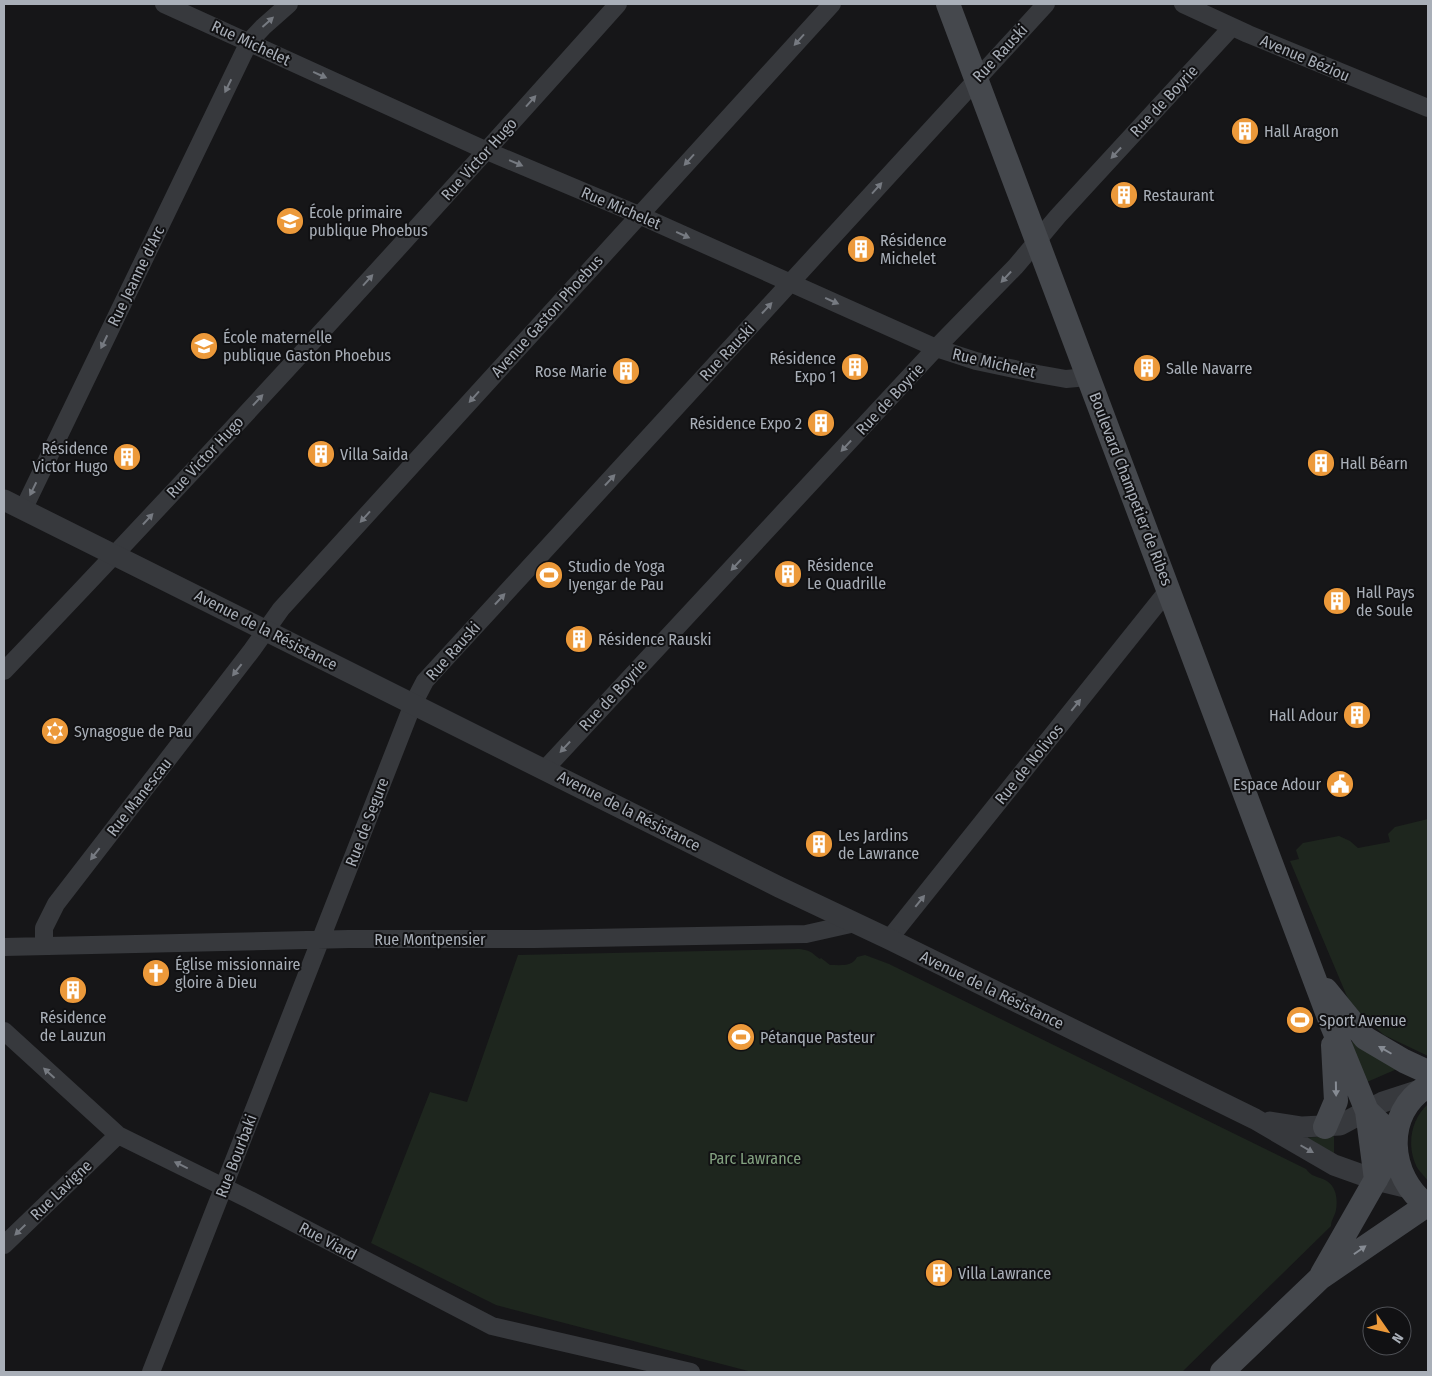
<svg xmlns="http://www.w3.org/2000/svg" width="1432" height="1376" viewBox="0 0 1432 1376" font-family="'Fira Sans Condensed',sans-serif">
  <rect width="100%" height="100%" fill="#161618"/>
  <path fill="#1e261e" d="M 1428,819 L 1428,1056 L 1384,1035 L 1351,1006 L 1290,861 L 1299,859 L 1296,850 L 1303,843 L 1339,836 L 1350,841 L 1358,848 L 1390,842 L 1388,834 L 1395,827 Z
    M 799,949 C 813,951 810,952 820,959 L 821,958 L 830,965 C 841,965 852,967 857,957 L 865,955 L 889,964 L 1306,1169 C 1311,1176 1315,1176 1323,1179 C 1336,1184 1338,1198 1336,1210 C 1335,1216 1331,1220 1331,1226 L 1182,1372 L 752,1372 L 496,1305 L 371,1243 L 430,1092 L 467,1102 L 518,955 Z
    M 1355,1040 L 1397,1069 L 1367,1082 L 1349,1044 Z
    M 1428,1104 L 1428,1181 C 1425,1177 1421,1173 1418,1169 C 1406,1148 1410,1120 1428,1104 Z
    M 1334,1136 L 1334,1155 L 1300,1138 Z"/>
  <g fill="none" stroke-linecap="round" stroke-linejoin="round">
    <path stroke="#37393d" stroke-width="18" d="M 164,4 L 487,151 L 639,215 L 936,348 L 976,361 L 1038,374 L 1066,379 L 1088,377
      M 1183,4 L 1248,34 L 1428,108
      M 23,510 L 249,42 L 263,27 L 289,4
      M 4,671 C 213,453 417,229 618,4
      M 545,769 L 936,348 L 1016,266 L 1058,216 L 1232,27
      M 889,939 L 1169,589
      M 44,946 L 44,928 L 56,904 L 252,650 L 281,609 L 832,4
      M 4,947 L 349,939 L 535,939 L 806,934 L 855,923
      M 4,1031 L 118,1135 L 250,1200 L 492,1326 L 691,1372
      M 4,1245 L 118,1135
      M 151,1372 L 413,704 L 425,681 L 1046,4"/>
    <path stroke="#37393d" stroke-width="21" d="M 4,500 L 779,887 L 889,939 L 1255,1119 L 1334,1165 L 1376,1180 L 1409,1188
      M 1270,1122 L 1302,1127 L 1340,1125 L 1383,1102 L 1423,1089"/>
    <path stroke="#45484d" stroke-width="24" d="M 948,4 L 1331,1023 L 1367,1111 L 1395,1138
      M 1326,990 L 1365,1038 L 1404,1061 L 1428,1072
      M 1428,1086 C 1382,1112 1388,1178 1428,1206
      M 1367,1111 L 1376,1180
      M 1325,1127 L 1336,1101 L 1333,1045
      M 1322,1274 L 1395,1146
      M 1222,1372 L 1320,1278 L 1427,1205"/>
  </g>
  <defs><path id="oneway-solid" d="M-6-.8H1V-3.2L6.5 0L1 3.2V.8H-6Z" transform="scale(1.25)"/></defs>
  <g fill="#767a81">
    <use href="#oneway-solid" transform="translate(268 22) rotate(-42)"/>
    <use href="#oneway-solid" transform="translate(799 40) rotate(132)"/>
    <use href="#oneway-solid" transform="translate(320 75) rotate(24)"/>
    <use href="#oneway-solid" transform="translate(228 86) rotate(116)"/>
    <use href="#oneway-solid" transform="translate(531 101) rotate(-48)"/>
    <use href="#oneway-solid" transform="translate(1116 153) rotate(133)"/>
    <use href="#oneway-solid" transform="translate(689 160) rotate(132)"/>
    <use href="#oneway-solid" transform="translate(516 163) rotate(23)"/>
    <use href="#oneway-solid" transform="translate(877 188) rotate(-48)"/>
    <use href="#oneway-solid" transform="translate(683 235) rotate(24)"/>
    <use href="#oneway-solid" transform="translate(1006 277) rotate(133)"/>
    <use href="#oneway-solid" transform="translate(368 280) rotate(-48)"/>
    <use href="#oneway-solid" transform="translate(832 301) rotate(24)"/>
    <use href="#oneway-solid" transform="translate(767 308) rotate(-47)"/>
    <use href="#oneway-solid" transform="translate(104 342) rotate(116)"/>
    <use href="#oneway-solid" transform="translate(474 397) rotate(132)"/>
    <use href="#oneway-solid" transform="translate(258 400) rotate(-47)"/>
    <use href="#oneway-solid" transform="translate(846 446) rotate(133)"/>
    <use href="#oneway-solid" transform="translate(610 480) rotate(-47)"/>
    <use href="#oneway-solid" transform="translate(33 489) rotate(116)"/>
    <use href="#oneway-solid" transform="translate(365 517) rotate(132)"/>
    <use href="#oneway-solid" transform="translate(148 519) rotate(-47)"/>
    <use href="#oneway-solid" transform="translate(736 565) rotate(133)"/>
    <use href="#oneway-solid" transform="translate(500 599) rotate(-47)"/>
    <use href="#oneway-solid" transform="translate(237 670) rotate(128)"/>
    <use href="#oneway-solid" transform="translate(1076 705) rotate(-51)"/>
    <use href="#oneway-solid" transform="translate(565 747) rotate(133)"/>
    <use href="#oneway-solid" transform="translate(95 854) rotate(128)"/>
    <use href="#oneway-solid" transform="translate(920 901) rotate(-51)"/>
    <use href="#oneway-solid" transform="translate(49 1073) rotate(-138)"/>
    <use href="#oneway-solid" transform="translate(1307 1149) rotate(30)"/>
    <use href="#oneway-solid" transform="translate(181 1165) rotate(-154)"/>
    <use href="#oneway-solid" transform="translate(20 1230) rotate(136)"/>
  </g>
  <g fill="#868b93">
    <use href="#oneway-solid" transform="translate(1385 1050) rotate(-150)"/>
    <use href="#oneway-solid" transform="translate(1336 1089) rotate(89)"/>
    <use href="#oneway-solid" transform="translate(1360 1250) rotate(-35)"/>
  </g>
  <defs>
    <symbol id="building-disc" viewBox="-11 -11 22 22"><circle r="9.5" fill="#ec993a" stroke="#111113"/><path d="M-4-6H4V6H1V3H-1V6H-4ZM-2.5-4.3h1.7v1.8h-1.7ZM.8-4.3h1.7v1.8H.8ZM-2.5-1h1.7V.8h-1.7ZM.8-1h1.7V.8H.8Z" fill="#fff"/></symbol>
    <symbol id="school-disc" viewBox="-11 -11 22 22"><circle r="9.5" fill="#ec993a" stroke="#111113"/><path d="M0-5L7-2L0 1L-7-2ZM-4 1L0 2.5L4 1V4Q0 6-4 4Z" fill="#fff"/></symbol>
    <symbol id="stadium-disc" viewBox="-11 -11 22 22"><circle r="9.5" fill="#ec993a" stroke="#111113"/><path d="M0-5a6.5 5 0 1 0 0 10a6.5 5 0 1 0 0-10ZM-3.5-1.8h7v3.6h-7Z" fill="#fff"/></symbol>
    <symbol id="synagogue-disc" viewBox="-11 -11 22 22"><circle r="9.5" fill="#ec993a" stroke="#111113"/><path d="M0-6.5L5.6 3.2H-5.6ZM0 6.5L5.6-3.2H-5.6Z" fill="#fff"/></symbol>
    <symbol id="civic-disc" viewBox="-11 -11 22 22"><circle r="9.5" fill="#ec993a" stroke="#111113"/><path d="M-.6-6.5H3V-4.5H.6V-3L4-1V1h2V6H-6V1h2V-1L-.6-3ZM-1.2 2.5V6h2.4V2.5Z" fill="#fff"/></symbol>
    <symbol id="church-disc" viewBox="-11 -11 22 22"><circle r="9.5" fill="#ec993a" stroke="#111113"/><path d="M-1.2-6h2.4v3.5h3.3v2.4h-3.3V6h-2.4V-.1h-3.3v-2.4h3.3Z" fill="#fff"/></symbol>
  </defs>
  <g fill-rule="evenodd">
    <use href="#building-disc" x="1229" y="115" width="32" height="32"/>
    <use href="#building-disc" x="1108" y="179" width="32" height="32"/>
    <use href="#school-disc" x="274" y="205" width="32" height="32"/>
    <use href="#building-disc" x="845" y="233" width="32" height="32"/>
    <use href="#school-disc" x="188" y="330" width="32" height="32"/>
    <use href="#building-disc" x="839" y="351" width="32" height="32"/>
    <use href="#building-disc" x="1131" y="352" width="32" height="32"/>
    <use href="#building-disc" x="610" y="355" width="32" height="32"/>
    <use href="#building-disc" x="805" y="407" width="32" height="32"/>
    <use href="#building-disc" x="305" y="438" width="32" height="32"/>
    <use href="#building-disc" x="111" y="441" width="32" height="32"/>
    <use href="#building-disc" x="1305" y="447" width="32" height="32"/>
    <use href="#building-disc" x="772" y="558" width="32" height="32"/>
    <use href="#stadium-disc" x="533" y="559" width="32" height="32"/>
    <use href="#building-disc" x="1321" y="585" width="32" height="32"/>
    <use href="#building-disc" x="563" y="623" width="32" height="32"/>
    <use href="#building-disc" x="1341" y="699" width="32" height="32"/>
    <use href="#synagogue-disc" x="39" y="715" width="32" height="32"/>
    <use href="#civic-disc" x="1324" y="768" width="32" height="32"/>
    <use href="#building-disc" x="803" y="828" width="32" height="32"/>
    <use href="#church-disc" x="140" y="957" width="32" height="32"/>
    <use href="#building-disc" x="57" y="974" width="32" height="32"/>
    <use href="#stadium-disc" x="1284" y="1004" width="32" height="32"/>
    <use href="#stadium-disc" x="725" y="1021" width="32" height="32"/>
    <use href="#building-disc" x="923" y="1257" width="32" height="32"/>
  </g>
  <g text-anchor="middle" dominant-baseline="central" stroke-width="4" stroke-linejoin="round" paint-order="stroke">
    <g font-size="16" fill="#a9afb8" stroke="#111113">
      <text transform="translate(251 43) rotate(25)">Rue Michelet</text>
      <text transform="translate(1000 53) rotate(-47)">Rue Rauski</text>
      <text transform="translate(1305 58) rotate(23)">Avenue Béziou</text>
      <text transform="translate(1164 101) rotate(-47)">Rue de Boyrie</text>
      <text transform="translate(479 159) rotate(-48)">Rue Victor Hugo</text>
      <text transform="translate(621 208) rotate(23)">Rue Michelet</text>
      <text transform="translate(136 276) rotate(-64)">Rue Jeanne d'Arc</text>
      <text transform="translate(547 316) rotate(-48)">Avenue Gaston Phoebus</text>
      <text transform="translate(727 352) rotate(-47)">Rue Rauski</text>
      <text transform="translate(994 363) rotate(13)">Rue Michelet</text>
      <text transform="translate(890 399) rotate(-47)">Rue de Boyrie</text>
      <text transform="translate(205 457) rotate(-47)">Rue Victor Hugo</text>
      <text transform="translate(1131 489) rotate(69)">Boulevard Champetier de Ribes</text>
      <text transform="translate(266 630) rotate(27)">Avenue de la Résistance</text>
      <text transform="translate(453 651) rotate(-48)">Rue Rauski</text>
      <text transform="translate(613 695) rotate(-47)">Rue de Boyrie</text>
      <text transform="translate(1029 764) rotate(-51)">Rue de Nolivos</text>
      <text transform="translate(139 797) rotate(-52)">Rue Manescau</text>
      <text transform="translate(629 811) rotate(27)">Avenue de la Résistance</text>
      <text transform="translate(367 822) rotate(-69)">Rue de Segure</text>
      <text x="430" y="939">Rue Montpensier</text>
      <text transform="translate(992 990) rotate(26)">Avenue de la Résistance</text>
      <text transform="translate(236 1156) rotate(-69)">Rue Bourbaki</text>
      <text transform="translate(61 1190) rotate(-44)">Rue Lavigne</text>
      <text transform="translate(328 1241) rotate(28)">Rue Viard</text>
    </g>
    <g font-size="16" fill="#a9afb8" stroke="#111113" text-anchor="start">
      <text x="1264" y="131">Hall Aragon</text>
      <text x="1143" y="195">Restaurant</text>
      <text x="309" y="212">École primaire<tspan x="309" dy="18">publique Phoebus</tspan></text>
      <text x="880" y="240">Résidence<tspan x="880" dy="18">Michelet</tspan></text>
      <text x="223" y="337">École maternelle<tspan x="223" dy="18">publique Gaston Phoebus</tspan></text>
      <text x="836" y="358" text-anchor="end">Résidence<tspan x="836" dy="18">Expo 1</tspan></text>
      <text x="1166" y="368">Salle Navarre</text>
      <text x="607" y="371" text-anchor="end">Rose Marie</text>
      <text x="802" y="423" text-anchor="end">Résidence Expo 2</text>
      <text x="108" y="448" text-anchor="end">Résidence<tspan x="108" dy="18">Victor Hugo</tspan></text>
      <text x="340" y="454">Villa Saida</text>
      <text x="1340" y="463">Hall Béarn</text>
      <text x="807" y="565">Résidence<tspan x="807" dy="18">Le Quadrille</tspan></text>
      <text x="568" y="566">Studio de Yoga<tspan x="568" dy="18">Iyengar de Pau</tspan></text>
      <text x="1356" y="592">Hall Pays<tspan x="1356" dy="18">de Soule</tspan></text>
      <text x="598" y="639">Résidence Rauski</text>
      <text x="1338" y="715" text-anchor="end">Hall Adour</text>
      <text x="74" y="731">Synagogue de Pau</text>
      <text x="1321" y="784" text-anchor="end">Espace Adour</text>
      <text x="838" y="835">Les Jardins<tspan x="838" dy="18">de Lawrance</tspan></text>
      <text x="175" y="964">Église missionnaire<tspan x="175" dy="18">gloire à Dieu</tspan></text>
      <text x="73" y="1017" text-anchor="middle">Résidence<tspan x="73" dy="18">de Lauzun</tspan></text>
      <text x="1319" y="1020">Sport Avenue</text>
      <text x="760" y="1037">Pétanque Pasteur</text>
      <text x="958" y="1273">Villa Lawrance</text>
    </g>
    <g font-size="16" fill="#83a280" stroke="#111113">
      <text x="755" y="1158">Parc Lawrance</text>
    </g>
  </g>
  <rect width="1432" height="1376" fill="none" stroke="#a9afb8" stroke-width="10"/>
  <g transform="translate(1387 1331) rotate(124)"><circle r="24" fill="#111113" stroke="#4e5055"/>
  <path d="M0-4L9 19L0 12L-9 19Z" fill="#ec993a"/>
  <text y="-8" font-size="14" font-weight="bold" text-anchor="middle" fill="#a9afb8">N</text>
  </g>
</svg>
